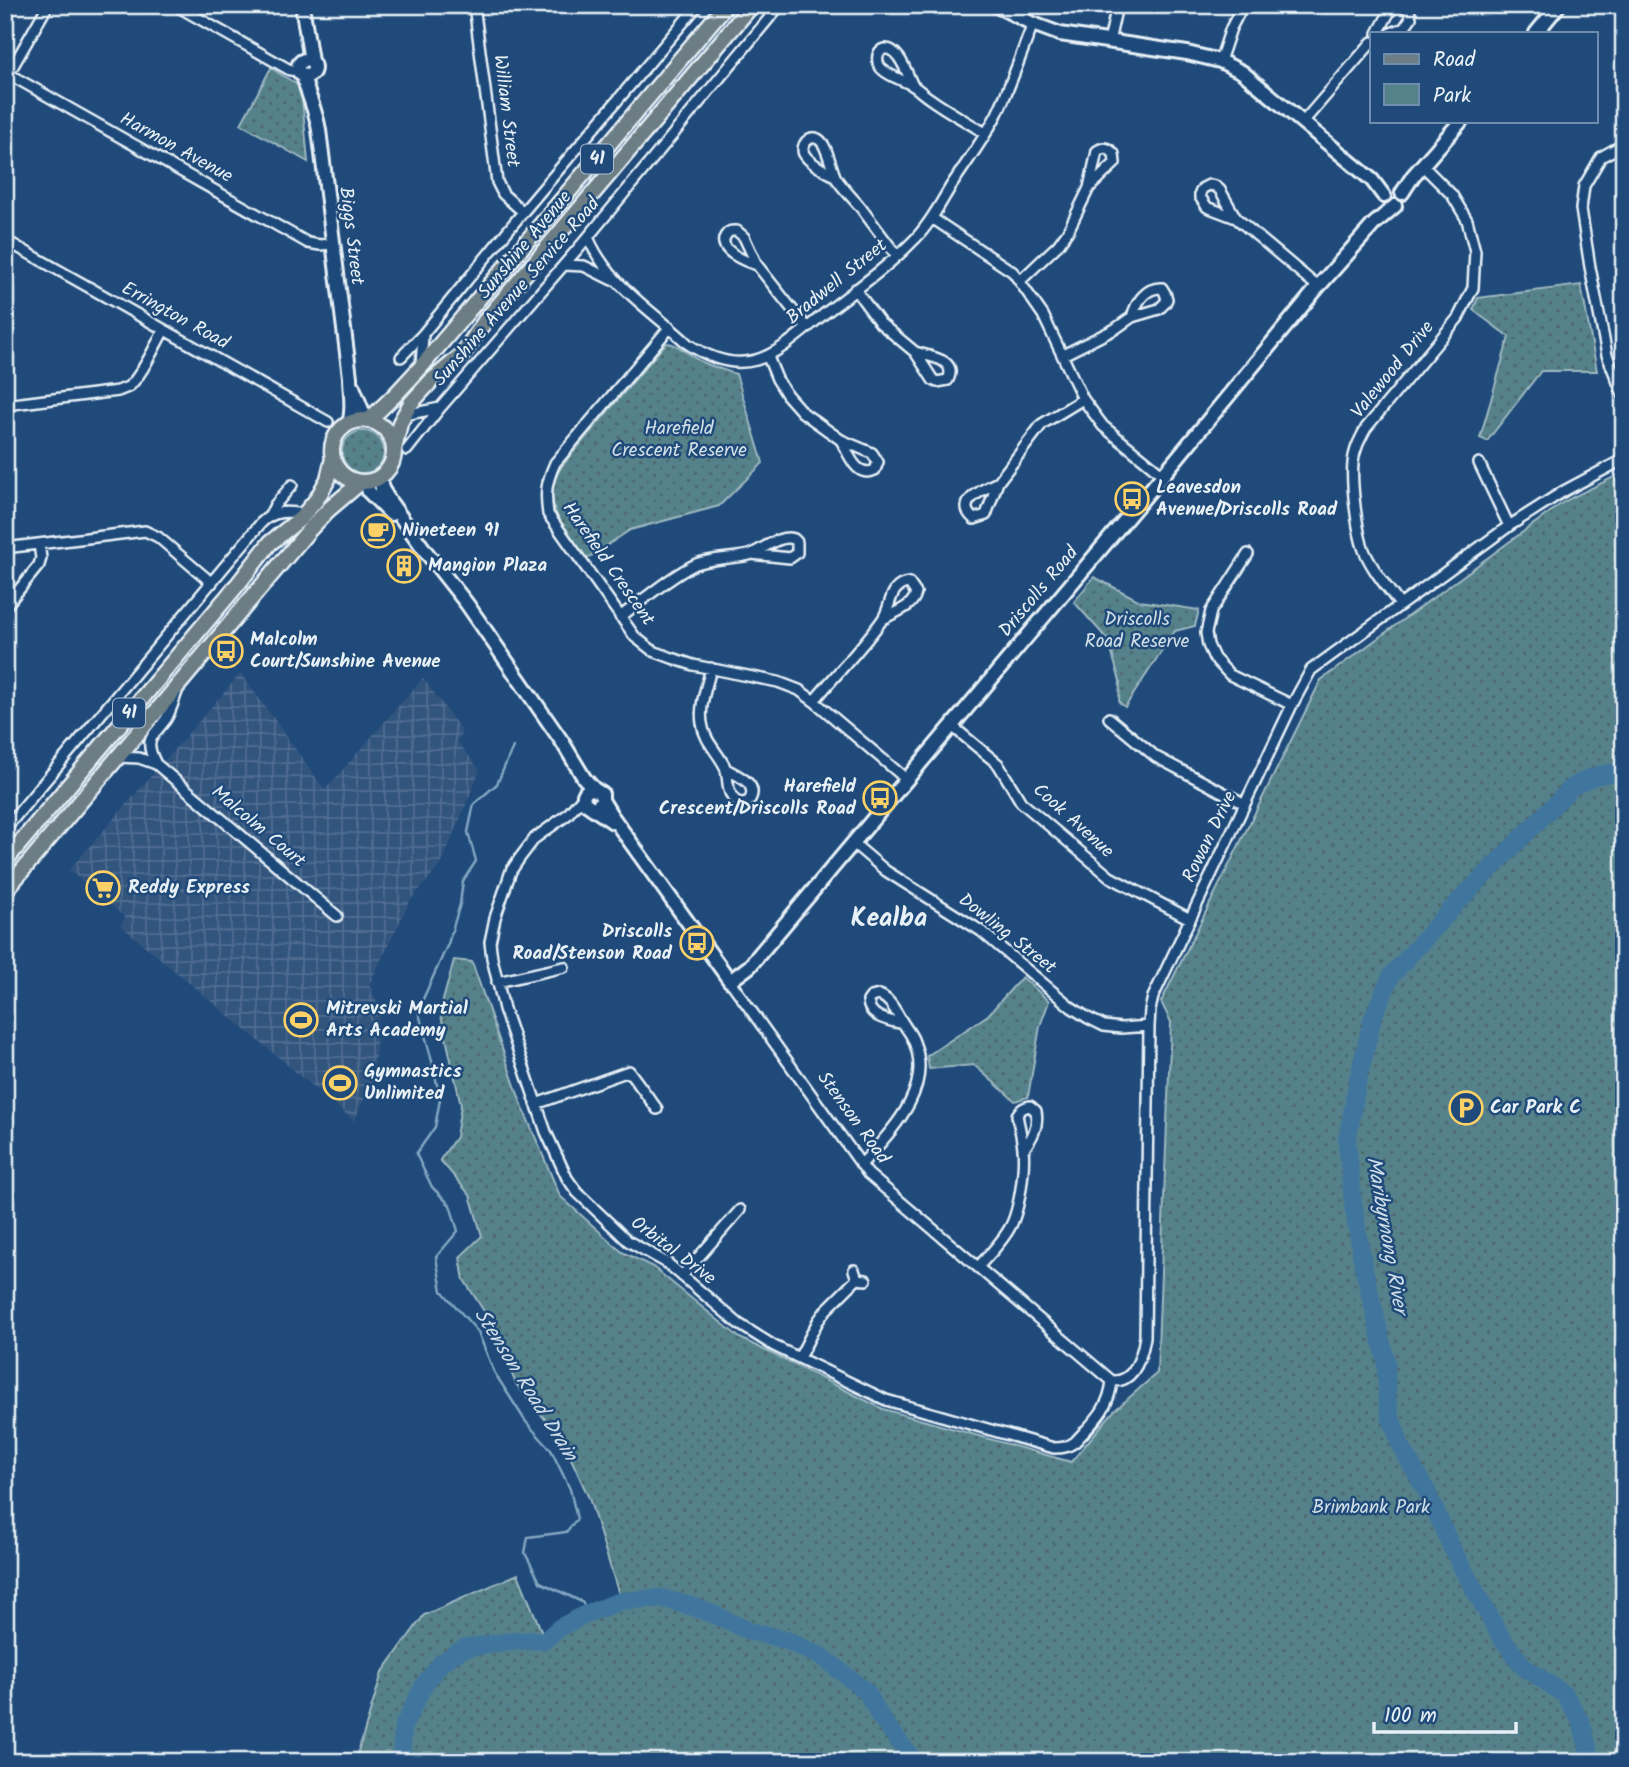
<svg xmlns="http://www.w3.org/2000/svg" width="1629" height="1767" viewBox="0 0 1629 1767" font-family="Kalam,sans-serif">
  <defs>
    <pattern id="industrial-grid" width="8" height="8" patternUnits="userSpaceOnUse" patternTransform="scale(1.75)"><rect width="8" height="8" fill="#33547e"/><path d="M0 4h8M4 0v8" fill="none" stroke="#516d91"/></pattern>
    <pattern id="green-dots" width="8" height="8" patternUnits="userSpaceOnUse" patternTransform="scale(1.75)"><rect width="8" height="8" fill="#54818a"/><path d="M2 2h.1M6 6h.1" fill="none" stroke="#4e676d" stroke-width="1.8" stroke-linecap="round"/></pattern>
  </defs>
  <rect width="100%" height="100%" fill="#1f4a7a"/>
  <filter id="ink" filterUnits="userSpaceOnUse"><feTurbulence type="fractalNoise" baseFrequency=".0143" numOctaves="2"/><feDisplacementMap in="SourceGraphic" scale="14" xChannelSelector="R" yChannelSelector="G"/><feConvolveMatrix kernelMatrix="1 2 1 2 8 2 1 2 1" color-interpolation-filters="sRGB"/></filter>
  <g filter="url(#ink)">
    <path fill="url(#industrial-grid)" d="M 241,673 L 325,790 L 423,678 L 462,731 L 457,741 L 480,770 L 442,863 L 410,901 L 369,985 L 380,1007 L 373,1080 L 354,1121 L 120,925 L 126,918 L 69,870 Z"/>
    <path fill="url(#green-dots)" stroke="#9eb9c1" stroke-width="2" d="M 271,68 L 301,87 L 308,162 L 241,124 Z
      M 1581,285 L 1597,371 L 1541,371 L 1487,441 L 1480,438 L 1509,337 L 1473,310 L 1478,298 Z
      M 666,343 C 680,343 689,357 702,362 C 713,367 724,370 736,374 L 763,463 L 719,506 L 630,530 L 585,560 C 571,538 547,513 553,485 C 555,474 563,465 570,456 Z
      M342 452a21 21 0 1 1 42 0a21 21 0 1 1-42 0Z
      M 1624,472 L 1624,1762 L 355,1762 L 382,1673 L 424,1615 L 518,1574 L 545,1640 L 559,1628 L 588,1613 L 621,1601 L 589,1498 L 563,1441 L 516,1384 L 489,1319 L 464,1280 L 460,1257 L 482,1236 L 470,1195 L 440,1160 L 456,1137 L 461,1105 L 440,1011 L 454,960 L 472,962 L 522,1106 L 560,1196 L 622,1252 L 653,1267 L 740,1338 L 883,1409 L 1071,1462 L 1113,1412 L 1157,1373 L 1171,1022 L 1161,1002 L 1321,680 L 1565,501 Z
      M 1094,577 L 1140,601 L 1199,610 L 1195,626 L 1175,631 L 1125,707 L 1119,702 L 1120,681 L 1108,640 L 1074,602 Z
      M 1022,977 L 1049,1001 L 1040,1026 L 1028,1097 L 1015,1101 L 974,1065 L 929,1069 L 927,1056 L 988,1015 Z"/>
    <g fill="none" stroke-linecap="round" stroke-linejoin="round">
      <path stroke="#84a7c2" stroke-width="2.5" d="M 513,747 L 497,784 L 474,804 L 468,832 L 476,861 L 463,881 L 460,904 L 448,944 L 418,1010 L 432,1061 L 440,1099 L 435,1127 L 416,1154 L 432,1187 L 450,1205 L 458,1231 L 436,1257 L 442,1291 L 478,1332 L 494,1372 L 526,1422 L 551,1450 L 570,1489 L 577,1519 L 566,1532 L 528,1537 L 525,1553 L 540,1582 L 582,1602 L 588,1613"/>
      <path stroke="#41759e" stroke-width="18" d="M 401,1762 L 403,1727 L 425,1683 L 442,1662 L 464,1648 L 514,1641 L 545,1640 L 559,1628 L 588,1613 L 621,1601 L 661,1598 L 694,1607 L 720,1617 L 749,1631 L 786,1640 L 824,1658 L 867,1692 L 880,1717 L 915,1762
        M 1589,1762 L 1589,1751 L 1581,1722 L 1565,1695 L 1524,1667 L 1501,1637 L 1453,1551 L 1428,1494 L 1401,1446 L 1390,1415 L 1387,1397 L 1386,1360 L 1363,1265 L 1353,1203 L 1347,1141 L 1357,1084 L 1373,1017 L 1391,976 L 1454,906 L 1571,788 C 1591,776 1601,773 1624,772"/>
      <defs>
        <path id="street" d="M 175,5 L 290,70 L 299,71
          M 474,5 L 497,182 L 503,194 L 523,212
          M 1378,33 L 1390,11 L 1397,5
          M 1391,33 L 1404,28 L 1411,18 L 1409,10 L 1402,5
          M 1109,42 L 1117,5
          M 1220,61 L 1231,28 L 1243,5
          M 5,72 L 308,243 L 320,245 L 332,244
          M 5,80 L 48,5
          M 913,86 C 908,76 899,47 885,49 C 875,50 876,65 883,70 C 891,77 903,80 912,85 C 918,89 923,94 929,98 C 947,111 966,121 985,133
          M 1303,122 L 1372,42
          M 1624,144 L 1601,157 L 1584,186 L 1581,209 L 1590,267 L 1607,355 L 1624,397
          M 835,176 C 826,171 810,164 804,154 C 800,146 809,134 818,139 C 827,143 831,169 836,178 C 843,189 853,198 861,208 C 873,224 885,240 897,256
          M 932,218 L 1013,272 L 1043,315 L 1083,399 L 1103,426 L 1163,475
          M 1236,218 L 1207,207 L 1200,197 L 1200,193 L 1203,188 L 1209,185 L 1215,186 L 1220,190 L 1236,218 L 1318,287
          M 588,237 C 607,284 653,311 688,344 C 749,384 777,352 824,314 C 855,290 888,267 915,239 C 930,224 940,204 951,186 C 966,163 984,139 997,114 C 1011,85 1021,54 1033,24
          M 5,240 L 328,422
          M 565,265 L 584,266 L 612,280
          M 757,265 C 747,262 715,250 726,235 C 730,230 732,231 737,231 L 744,237 L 757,265 L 807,328
          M 1020,281 L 1058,245 L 1068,231 L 1089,188 L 1097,151 C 1104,146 1109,148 1114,154 L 1115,163 L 1089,188
          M 855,289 L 880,323 L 915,352 L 933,380 L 937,382 L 948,380 C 958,359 930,357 915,352
          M 670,327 L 555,463 C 546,483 545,493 548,514 L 635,637 L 653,651 L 672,658 L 693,665 L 778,682 L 799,690 L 814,701 L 906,779
          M 1063,355 L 1115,329 L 1132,317 L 1159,309 L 1165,303 L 1167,299 L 1165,293 L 1162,288 C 1145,287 1136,303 1132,317
          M 401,357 L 423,334 L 523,212 L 698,5
          M 768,357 L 777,379 L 787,395 L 802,412 L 841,440 L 872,453 L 878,462 L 875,470 C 856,479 849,454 841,440
          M 421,367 L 423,334
          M 5,405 L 118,391 C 118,391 128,387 128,387 C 140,379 156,344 164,330
          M 404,415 L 440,408
          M 407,450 L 440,408 L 588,237 L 780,5
          M 1479,463 L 1509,526
          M 998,482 C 984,489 953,502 974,519 L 986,515 L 998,482 L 1042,424 L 1083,399
          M 270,515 L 275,505 L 292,485
          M 5,548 L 145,531 L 158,537 L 212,583
          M 1248,554 L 1211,611 L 1206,633 L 1208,645 L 1214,658 L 1230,675 L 1292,705
          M 1400,605 C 1388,588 1372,570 1364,550 C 1357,532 1351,483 1353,463 C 1354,450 1360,439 1366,428 L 1458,318 L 1473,288 L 1475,251 L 1467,220 L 1452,195 L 1423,166
          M 5,607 L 39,565 L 41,558 L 39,544
          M 620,617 C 642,601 672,575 696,564 C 712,558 732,559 749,555 C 763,550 779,534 794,539 L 797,542 L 797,553 L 790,558 L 751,554
          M 711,668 C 707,686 699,705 702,723 C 704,741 718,752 725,767 C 729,777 726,791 734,799 C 738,805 743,803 749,801 C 760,784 738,776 726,769
          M 814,701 C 836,674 862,648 882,620 C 892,607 888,585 909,583 L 916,593 C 913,607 897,611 885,618
          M 1109,718 L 1156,757 L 1245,804
          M 952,726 L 998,764 L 1021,802 L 1110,877 L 1190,919
          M 118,757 L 139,758 L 156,764 L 337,916
          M 156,764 C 143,739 152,738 166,719 C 171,711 174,700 177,692
          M 584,796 L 567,815 L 535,838 L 519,859 L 511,871 L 495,918 L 490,942 L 492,958 L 504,1009 L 546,1132 L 567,1178 L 577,1192 L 628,1241 L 667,1263 L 739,1324 L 774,1346 L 886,1400 L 1054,1448 C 1063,1448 1068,1447 1075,1442 C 1093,1422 1109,1410 1112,1381
          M 5,829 L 261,523 C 274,510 288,511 304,514
          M 853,843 L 886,871 L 981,931 L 1071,1007 L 1088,1018 L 1104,1026 L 1121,1028 L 1149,1026
          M 730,981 L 868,1174 L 1112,1381
          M 497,982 L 564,967
          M 536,1104 L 629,1071 L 657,1109
          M 861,1165 C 891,1131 934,1090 914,1042 C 912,1035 907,1030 903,1023 C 896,1013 891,999 879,995 L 871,997 L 868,1001 C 869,1018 888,1020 903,1024
          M 978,1267 C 989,1255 1001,1243 1009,1229 C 1020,1211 1025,1168 1023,1148 C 1022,1137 1019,1126 1017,1115 C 1020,1110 1023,1107 1030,1106 L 1036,1111 C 1039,1127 1032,1138 1023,1150
          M 854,1270 L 857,1279 L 866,1280
          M 682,1276 L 740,1210
          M 799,1358 L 818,1321 L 826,1310 L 857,1279
          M 1112,1381 C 1135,1383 1142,1355 1145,1337 L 1149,1026 L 1150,1010 L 1153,997 L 1292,705 L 1311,670 L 1509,526 L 1564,491 L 1624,459"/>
        <path id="secondary" d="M 302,5 L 311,61
          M 995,5 L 1033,24 L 1060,34 L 1187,53 L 1220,61 L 1242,72 L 1372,180 L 1384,196
          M 1536,33 L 1559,5
          M298 68a8 8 0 1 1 16 0a8 8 0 1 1-16 0Z
          M 303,75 C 307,94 316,110 319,130 L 350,377 C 350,392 354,409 349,423
          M 1402,193 L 1413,176 L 1461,121
          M 353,387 L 366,420
          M 380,477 L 382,489 L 390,502 L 426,552 L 467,604 L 563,743 L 584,778 L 594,789
          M 366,482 L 369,492 L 391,514
          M 602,800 L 611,815 L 730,981 L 750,966 L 758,956 L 1163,475 L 1318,287 L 1374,224 L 1395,206
          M 592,808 L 598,807 L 602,800 L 602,794 L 594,789 C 586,789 581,795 585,803 L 613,822"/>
        <path id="primary" d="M332 451a31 31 0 1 1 62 0a31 31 0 1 1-62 0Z
          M 369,420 L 396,394 L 421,367 L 726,5
          M 394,450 L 400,423 L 411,403 L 431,381 L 462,355 L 485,321 L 752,5
          M 5,861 L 238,584 L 270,543 L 301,518 L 317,499 L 328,479 L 333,458
          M 5,891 L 309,530 L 328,510 L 361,482"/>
      </defs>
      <use href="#street" stroke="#e8f1f8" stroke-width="14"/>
      <use href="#secondary" stroke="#e8f1f8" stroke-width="18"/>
      <use href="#primary" stroke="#e8f1f8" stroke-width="19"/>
      <use href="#street" stroke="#1f4a7a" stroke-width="9"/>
      <use href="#secondary" stroke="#1f4a7a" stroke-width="12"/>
      <use href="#primary" stroke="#6c7e84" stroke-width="14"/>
    </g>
  </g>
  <defs>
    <symbol id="bus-ring" viewBox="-11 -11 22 22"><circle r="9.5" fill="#1f4a7a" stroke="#ffd166" stroke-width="1.5"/><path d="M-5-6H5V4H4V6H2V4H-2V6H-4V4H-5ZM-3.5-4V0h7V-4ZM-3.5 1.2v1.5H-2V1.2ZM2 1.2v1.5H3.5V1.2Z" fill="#ffd166"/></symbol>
    <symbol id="cafe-ring" viewBox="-11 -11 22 22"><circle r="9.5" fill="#1f4a7a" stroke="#ffd166" stroke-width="1.5"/><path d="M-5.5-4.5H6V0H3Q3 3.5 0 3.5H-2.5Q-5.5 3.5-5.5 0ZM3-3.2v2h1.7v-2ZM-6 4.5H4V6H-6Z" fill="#ffd166"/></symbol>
    <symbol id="building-ring" viewBox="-11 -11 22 22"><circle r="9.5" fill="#1f4a7a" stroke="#ffd166" stroke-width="1.5"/><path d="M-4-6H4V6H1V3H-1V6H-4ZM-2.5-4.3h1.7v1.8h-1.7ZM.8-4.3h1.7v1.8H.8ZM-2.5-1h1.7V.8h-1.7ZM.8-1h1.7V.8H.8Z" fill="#ffd166"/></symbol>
    <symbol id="supermarket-ring" viewBox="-11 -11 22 22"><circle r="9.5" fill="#1f4a7a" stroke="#ffd166" stroke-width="1.5"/><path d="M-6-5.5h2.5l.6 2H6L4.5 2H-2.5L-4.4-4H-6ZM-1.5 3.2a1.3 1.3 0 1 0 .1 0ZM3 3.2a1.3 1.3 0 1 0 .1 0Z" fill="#ffd166"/></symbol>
    <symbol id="stadium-ring" viewBox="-11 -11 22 22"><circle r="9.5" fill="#1f4a7a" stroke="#ffd166" stroke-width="1.5"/><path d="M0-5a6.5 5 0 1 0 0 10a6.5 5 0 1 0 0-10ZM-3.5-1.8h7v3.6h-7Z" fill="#ffd166"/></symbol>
    <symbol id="parking-ring" viewBox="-11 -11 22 22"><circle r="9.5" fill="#1f4a7a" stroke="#ffd166" stroke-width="1.5"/><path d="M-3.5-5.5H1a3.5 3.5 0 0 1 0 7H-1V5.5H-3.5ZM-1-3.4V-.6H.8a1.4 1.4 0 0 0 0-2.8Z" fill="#ffd166"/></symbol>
  </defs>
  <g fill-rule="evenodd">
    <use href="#bus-ring" x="1113" y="480" width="38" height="38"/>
    <use href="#cafe-ring" x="359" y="512" width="38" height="38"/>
    <use href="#building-ring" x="385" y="547" width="38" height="38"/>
    <use href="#bus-ring" x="207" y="632" width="38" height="38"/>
    <use href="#bus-ring" x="861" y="779" width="38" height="38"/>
    <use href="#supermarket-ring" x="84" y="869" width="38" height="38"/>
    <use href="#bus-ring" x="678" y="924" width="38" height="38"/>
    <use href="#stadium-ring" x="282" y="1001" width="38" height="38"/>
    <use href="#stadium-ring" x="321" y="1064" width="38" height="38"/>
    <use href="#parking-ring" x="1447" y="1089" width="38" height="38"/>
  </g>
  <g text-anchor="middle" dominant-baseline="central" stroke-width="5" stroke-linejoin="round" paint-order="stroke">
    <g fill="#1f4a7a" stroke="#acbfd2" stroke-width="2">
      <rect x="581" y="144.5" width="32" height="29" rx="5"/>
      <rect x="113" y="698.5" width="32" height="29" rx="5"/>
    </g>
    <g font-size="18" font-weight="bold" fill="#e8f1f8">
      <text x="597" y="159">41</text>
      <text x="129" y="713">41</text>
    </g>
    <g font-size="19" fill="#e8f1f8" stroke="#1f4a7a">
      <text transform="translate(506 111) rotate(83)">William Street</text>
      <text transform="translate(176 148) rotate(29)">Harmon Avenue</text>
      <text transform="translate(351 236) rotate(83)">Biggs Street</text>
      <text transform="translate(525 245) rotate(-50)">Sunshine Avenue</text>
      <text transform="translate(837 282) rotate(-39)">Bradwell Street</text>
      <text transform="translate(517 292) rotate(-49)">Sunshine Avenue Service Road</text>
      <text transform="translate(175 316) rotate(29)">Errington Road</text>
      <text transform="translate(1393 370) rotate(-51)">Valewood Drive</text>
      <text transform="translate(608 564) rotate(55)">Harefield Crescent</text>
      <text transform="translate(1039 592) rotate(-50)">Driscolls Road</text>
      <text transform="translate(1073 821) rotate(42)">Cook Avenue</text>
      <text transform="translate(258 827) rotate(40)">Malcolm Court</text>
      <text transform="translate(1210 837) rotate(-64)">Rowan Drive</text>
      <text transform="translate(1007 934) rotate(38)">Dowling Street</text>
      <text transform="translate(853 1118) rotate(54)">Stenson Road</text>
      <text transform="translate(673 1251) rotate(37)">Orbital Drive</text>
    </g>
    <g font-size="19" fill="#d2e0e8" stroke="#1f4a7a">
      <text x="679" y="429">Harefield<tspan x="679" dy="22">Crescent Reserve</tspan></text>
      <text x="1137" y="620">Driscolls<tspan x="1137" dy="22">Road Reserve</tspan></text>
      <text x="1371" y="1508">Brimbank Park</text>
    </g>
    <g font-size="19" font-weight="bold" fill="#e8f1f8" stroke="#1f4a7a" text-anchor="start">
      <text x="1156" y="488">Leavesdon<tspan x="1156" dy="22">Avenue/Driscolls Road</tspan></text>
      <text x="402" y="531">Nineteen 91</text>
      <text x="428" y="566">Mangion Plaza</text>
      <text x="250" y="640">Malcolm<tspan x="250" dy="22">Court/Sunshine Avenue</tspan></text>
      <text x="856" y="787" text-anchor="end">Harefield<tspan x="856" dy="22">Crescent/Driscolls Road</tspan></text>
      <text x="128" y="888">Reddy Express</text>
      <text x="672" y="932" text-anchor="end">Driscolls<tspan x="672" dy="22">Road/Stenson Road</tspan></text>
      <text x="326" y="1009">Mitrevski Martial<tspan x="326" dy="22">Arts Academy</tspan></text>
      <text x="364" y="1072">Gymnastics<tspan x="364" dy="22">Unlimited</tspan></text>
      <text x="1490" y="1108">Car Park C</text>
    </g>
    <g font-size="21" font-style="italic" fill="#cfdeea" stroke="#1f4a7a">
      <text transform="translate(1386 1235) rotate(80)">Maribyrnong River</text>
      <text transform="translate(525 1385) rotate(58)">Stenson Road Drain</text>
    </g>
    <g font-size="26" font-weight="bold" fill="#e8f1f8" stroke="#1f4a7a">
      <text x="889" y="919">Kealba</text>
    </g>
  </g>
  <rect width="1629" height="1767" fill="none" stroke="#1f4a7a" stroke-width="28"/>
  <rect x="14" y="14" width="1601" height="1739" fill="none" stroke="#e8f1f8" stroke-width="2.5" filter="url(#ink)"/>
  <rect x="1370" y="32" width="228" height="91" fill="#1f4a7a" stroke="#6f8dac" stroke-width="2"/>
  <rect x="1384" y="54" width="35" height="10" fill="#6c7e84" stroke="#6f8dac" stroke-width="2"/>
  <text x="1433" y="66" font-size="21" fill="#e8f1f8">Road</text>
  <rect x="1384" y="84" width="35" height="21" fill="#54818a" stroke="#6f8dac" stroke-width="2"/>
  <text x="1433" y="102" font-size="21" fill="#e8f1f8">Park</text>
  <path d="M1374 1722v10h142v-10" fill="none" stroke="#e8f1f8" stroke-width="3.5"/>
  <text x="1384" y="1722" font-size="21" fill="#e8f1f8" stroke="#1f4a7a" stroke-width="5" paint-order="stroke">100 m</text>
</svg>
